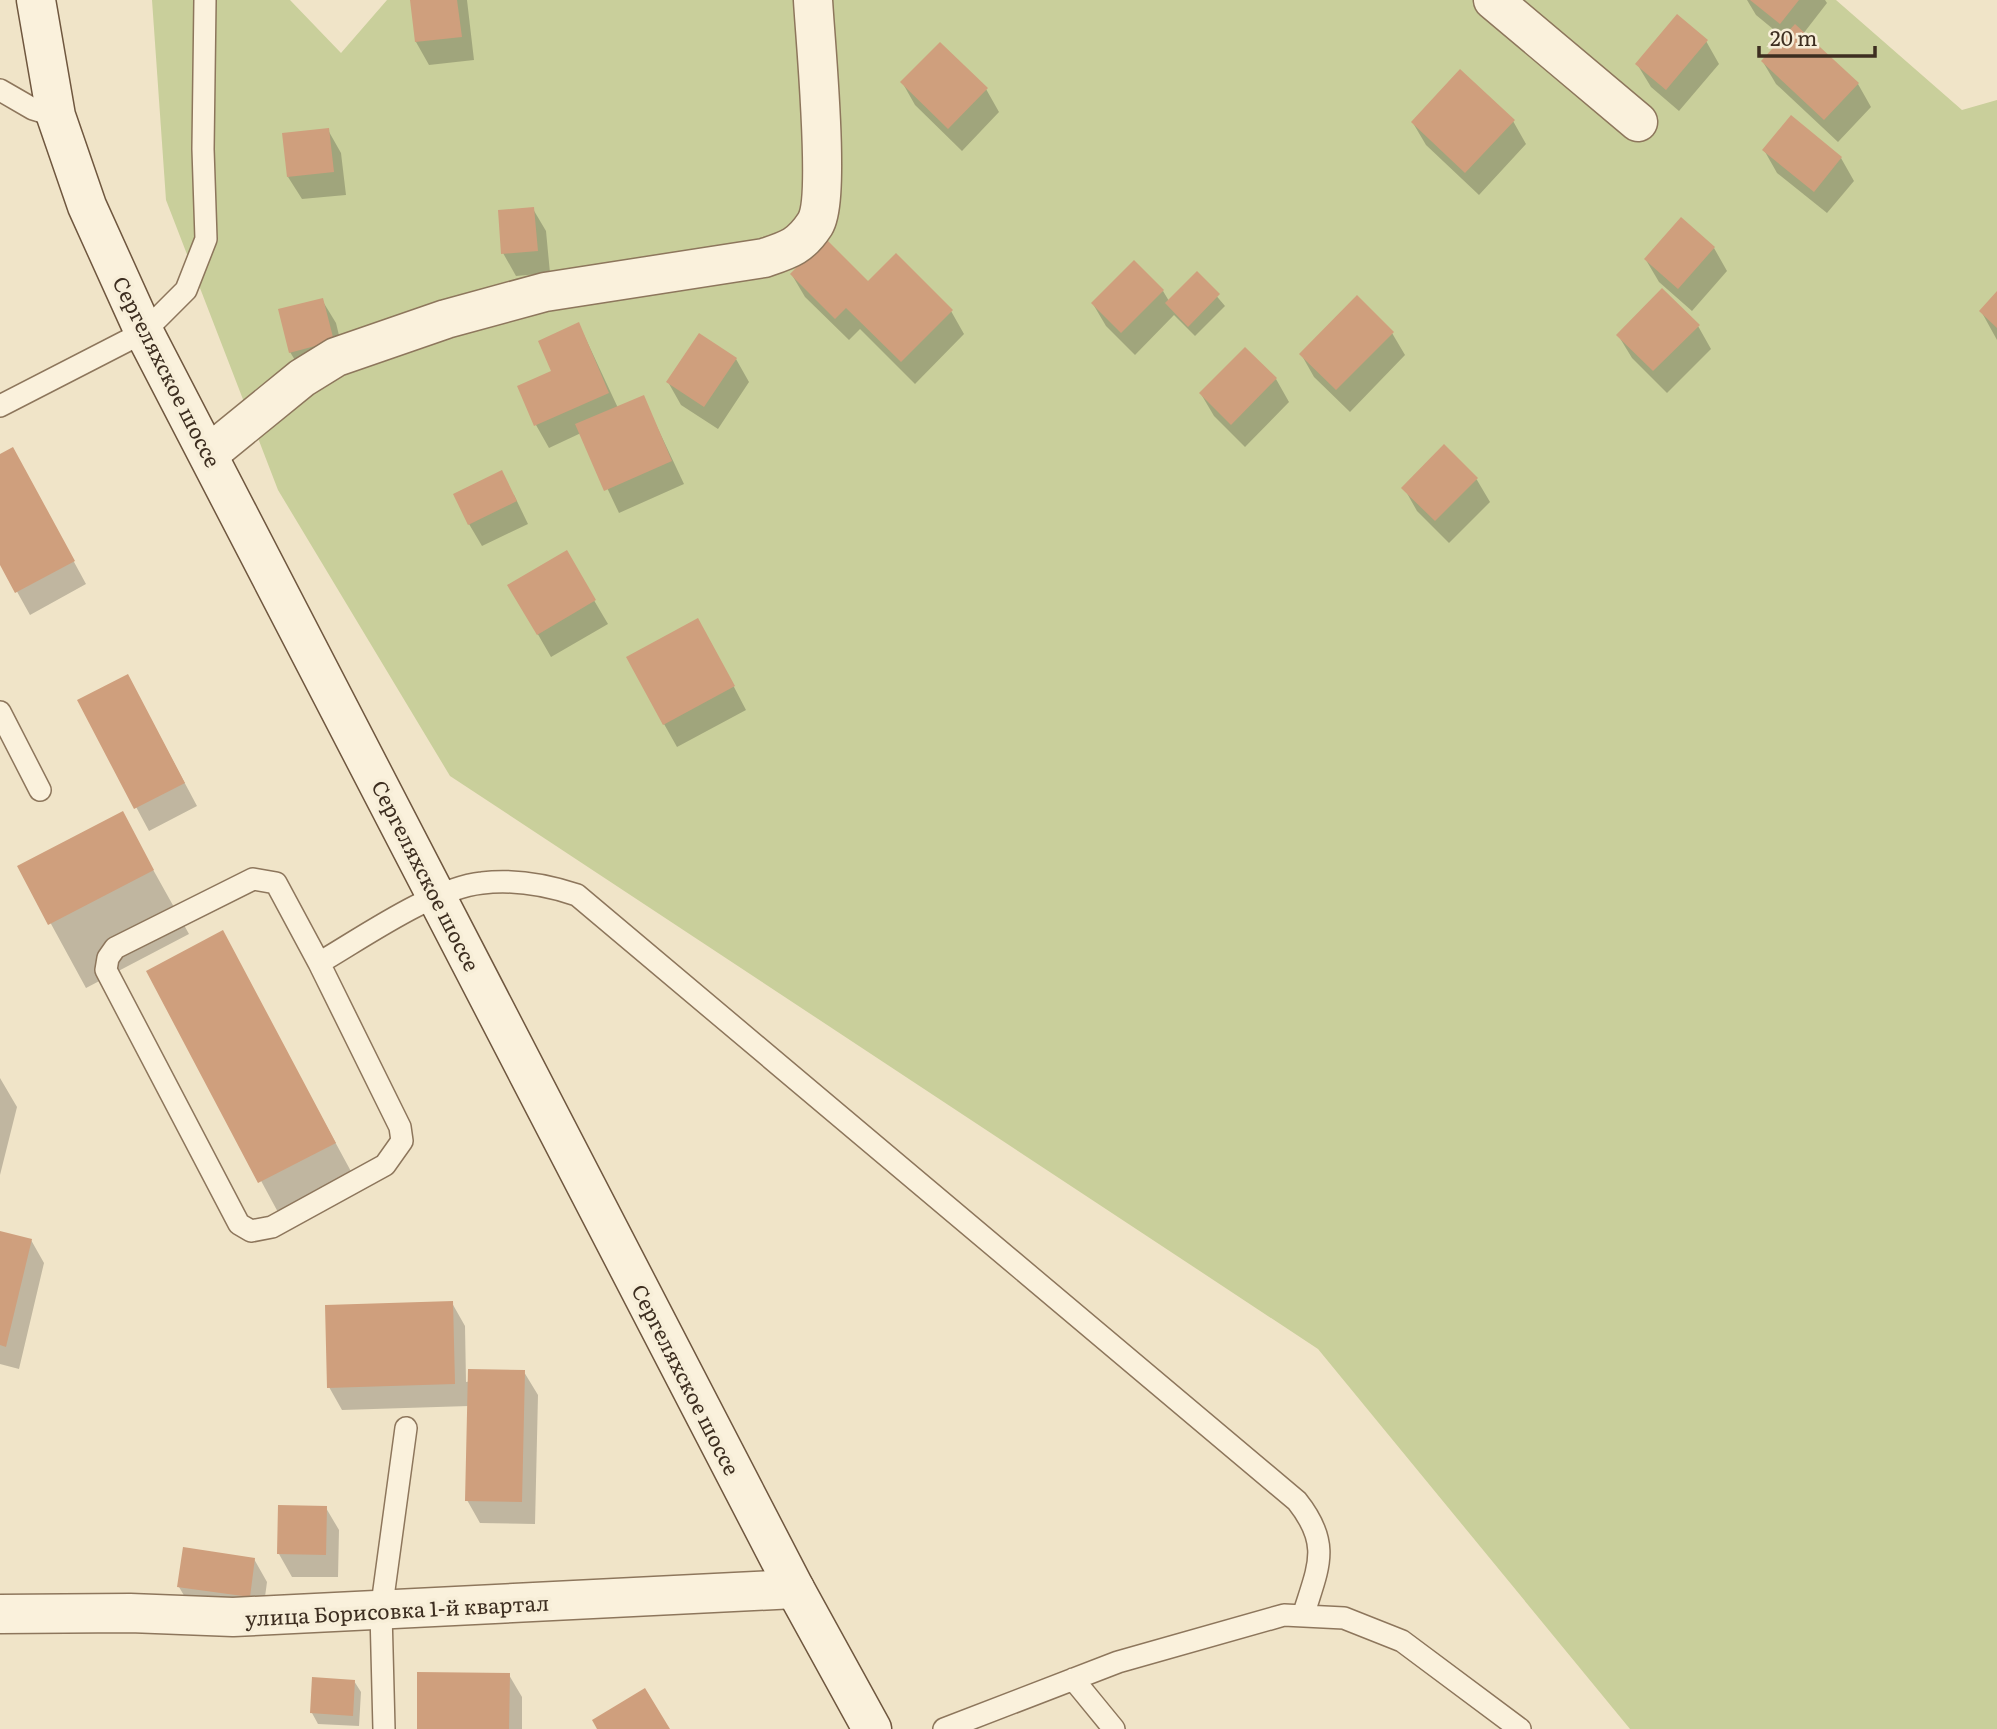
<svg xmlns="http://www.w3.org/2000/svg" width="1997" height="1729" viewBox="0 0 1997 1729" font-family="Literata,serif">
  <rect width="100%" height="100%" fill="#f0e4c8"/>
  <path fill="#c9cf9b" d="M 152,0 L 290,0 L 341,53 L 387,0 L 1836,0 L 1962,110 L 1997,100 L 1997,1729 L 1630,1729 L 1318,1349 L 450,776 L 278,490 L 166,200 Z"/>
  <path fill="#0003" d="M 412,0 L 467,0 L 474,60 L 429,65 L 416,42 Z
    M 1747,0 L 1825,0 L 1827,3 L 1803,34 L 1858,84 L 1871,107 L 1838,142 L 1776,84 L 1763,62 L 1784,38 L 1756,15 Z
    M 1706,41 L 1719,64 L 1679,111 L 1651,87 L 1637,64 Z
    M 902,82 L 986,89 L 999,112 L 962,151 L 915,105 Z
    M 1513,121 L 1526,144 L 1479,195 L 1426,145 L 1413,123 Z
    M 328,130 L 341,153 L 346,195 L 302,199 L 288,177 Z
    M 1764,150 L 1841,158 L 1854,181 L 1827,213 L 1777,173 Z
    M 533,209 L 546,231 L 550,273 L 516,276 L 503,253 Z
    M 1714,248 L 1727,271 L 1692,311 L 1659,282 L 1646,260 Z
    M 1197,273 L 1225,306 L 1195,336 L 1174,315 L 1135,355 L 1106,326 L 1093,304 L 1163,291 L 1169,301 Z
    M 792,275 L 868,283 L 951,311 L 964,334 L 915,384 L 860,329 L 849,340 L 805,297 Z
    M 1997,294 L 1997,340 L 1981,311 Z
    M 322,300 L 336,323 L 346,364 L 304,375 L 290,352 Z
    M 1698,326 L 1711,349 L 1667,393 L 1632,358 L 1618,335 Z
    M 1392,333 L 1405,355 L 1350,412 L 1314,377 L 1301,354 Z
    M 584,335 L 618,408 L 643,397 L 684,484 L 619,513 L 581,433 L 549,448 L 536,425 L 553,372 Z
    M 736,359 L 749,382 L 718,429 L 681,405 L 668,382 Z
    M 1276,379 L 1289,402 L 1245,447 L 1214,416 L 1201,394 Z
    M 1444,447 L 1477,480 L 1490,502 L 1449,543 L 1417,511 L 1404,488 Z
    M 0,456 L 25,472 L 86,584 L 30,615 L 0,561 Z
    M 514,495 L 528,524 L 482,546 L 469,524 Z
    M 566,553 L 608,624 L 551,657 L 510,586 Z
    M 711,643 L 746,710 L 677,747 L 664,724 Z
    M 140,699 L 197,806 L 149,831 L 79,701 Z
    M 122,814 L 189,934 L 86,988 L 20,867 Z
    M 222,933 L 360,1188 L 286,1227 L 148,972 Z
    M 0,1078 L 17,1107 L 0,1175 Z
    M 0,1233 L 31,1240 L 44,1263 L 19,1369 L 0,1364 Z
    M 452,1303 L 465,1326 L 466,1382 L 524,1372 L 538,1395 L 535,1524 L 480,1523 L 467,1500 L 469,1406 L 342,1410 L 329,1387 Z
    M 326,1508 L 339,1530 L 338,1577 L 292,1577 L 279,1554 Z
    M 254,1559 L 267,1582 L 262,1619 L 192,1609 L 179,1587 Z
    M 509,1675 L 522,1697 L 522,1729 L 419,1729 Z
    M 354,1681 L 361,1692 L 359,1726 L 318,1724 L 312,1713 Z"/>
  <path fill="#cf9f7d" d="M 410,0 L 457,0 L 462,37 L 415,42 Z
    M 1750,0 L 1799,0 L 1780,24 Z
    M 1677,14 L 1708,40 L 1666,90 L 1635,64 Z
    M 1795,24 L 1859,83 L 1824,120 L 1761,61 Z
    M 940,42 L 988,88 L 948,129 L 900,82 Z
    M 1460,69 L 1515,120 L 1465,173 L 1411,122 Z
    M 1791,115 L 1842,157 L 1814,192 L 1762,150 Z
    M 329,128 L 334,172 L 287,177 L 282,133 Z
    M 534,207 L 538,251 L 501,254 L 498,210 Z
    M 1681,217 L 1715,247 L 1678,289 L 1644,259 Z
    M 825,238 L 868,281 L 896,253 L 953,310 L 901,362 L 846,308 L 835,319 L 790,274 Z
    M 1134,260 L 1164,290 L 1121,333 L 1091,303 Z
    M 1197,271 L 1220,294 L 1188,327 L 1165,303 Z
    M 1662,288 L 1700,325 L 1653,371 L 1616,335 Z
    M 1997,291 L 1997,328 L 1979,311 Z
    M 1357,295 L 1394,332 L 1336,390 L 1299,354 Z
    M 323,298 L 334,341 L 289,353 L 278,309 Z
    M 579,322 L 609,393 L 534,426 L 517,386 L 551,371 L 538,341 Z
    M 699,333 L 737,358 L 704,407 L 666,382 Z
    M 1245,347 L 1277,378 L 1231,425 L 1199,393 Z
    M 644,395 L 672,461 L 604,491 L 575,424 Z
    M 1444,444 L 1478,478 L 1435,521 L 1401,488 Z
    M 13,447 L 75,561 L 15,593 L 0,565 L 0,454 Z
    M 502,470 L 517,501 L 468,525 L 453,494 Z
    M 567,550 L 596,600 L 537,635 L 507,585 Z
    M 698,618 L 735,686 L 663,725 L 626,657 Z
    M 128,674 L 185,783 L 134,809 L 77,700 Z
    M 123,811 L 154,870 L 48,925 L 17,866 Z
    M 223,930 L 336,1143 L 258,1183 L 146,971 Z
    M 0,1231 L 32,1239 L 6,1347 L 0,1345 Z
    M 453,1301 L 455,1384 L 327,1388 L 325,1305 Z
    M 468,1369 L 525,1370 L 522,1502 L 465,1501 Z
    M 278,1505 L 327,1506 L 326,1555 L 277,1554 Z
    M 183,1547 L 255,1558 L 250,1597 L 177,1587 Z
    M 417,1672 L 510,1673 L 509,1729 L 417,1729 Z
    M 312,1677 L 355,1680 L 353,1716 L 310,1713 Z
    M 645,1688 L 670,1729 L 597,1729 L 592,1720 Z"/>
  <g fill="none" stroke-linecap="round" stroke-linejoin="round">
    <defs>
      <path id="service" d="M 0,90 L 33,109 L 56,116
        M 0,406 L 144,332 L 186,290 L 206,239 L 203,149 L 205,0
        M 0,712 L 40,790
        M 319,963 L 400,1127 L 402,1141 L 385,1165 L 272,1227 L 251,1231 L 239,1224 L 106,970 L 108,958 L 115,948 L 253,879 L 276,883 L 319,963 C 362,938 433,888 482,883 C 514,879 547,885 577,895 L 1297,1501 C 1332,1545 1318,1567 1303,1616
        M 1073,1679 L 1114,1729
        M 384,1729 L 381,1612 L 406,1428
        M 944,1729 L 1118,1662 L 1284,1615 L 1344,1618 L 1402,1641 L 1520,1729"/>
      <path id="minor" d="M 1493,0 L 1638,122
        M 210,453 L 302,378 L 336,357 L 446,319 L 545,292 L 764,258 C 788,250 800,247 815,224 C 831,198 815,38 813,0
        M 0,1614 L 130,1613 L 233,1617 L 795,1589"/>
      <path id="secondary" d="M 36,0 L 56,116 L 87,206 L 144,332 L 795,1589 L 872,1729"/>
    </defs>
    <use href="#service" stroke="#8d765c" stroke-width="24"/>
    <use href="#minor" stroke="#8d765c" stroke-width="41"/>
    <use href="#secondary" stroke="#6f573f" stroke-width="41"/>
    <use href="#service" stroke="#faf1dc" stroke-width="21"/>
    <use href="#minor" stroke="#faf1dc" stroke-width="38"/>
    <use href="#secondary" stroke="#faf1dc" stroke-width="38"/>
  </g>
  <g text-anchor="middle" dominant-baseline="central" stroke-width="7" stroke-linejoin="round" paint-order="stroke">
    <g font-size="21" fill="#3d2e20" stroke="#f7eed8">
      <text transform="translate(168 371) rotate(63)">Сергеляхское шоссе</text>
      <text transform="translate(427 875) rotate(63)">Сергеляхское шоссе</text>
      <text transform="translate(687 1379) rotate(63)">Сергеляхское шоссе</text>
      <text transform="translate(397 1609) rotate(-3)">улица Борисовка 1-й квартал</text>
    </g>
  </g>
  <path d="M1759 46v10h116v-10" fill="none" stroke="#3d2e20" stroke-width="3.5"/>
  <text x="1770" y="46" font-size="21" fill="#3d2e20" stroke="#f7eed8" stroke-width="5" paint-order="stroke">20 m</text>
</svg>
